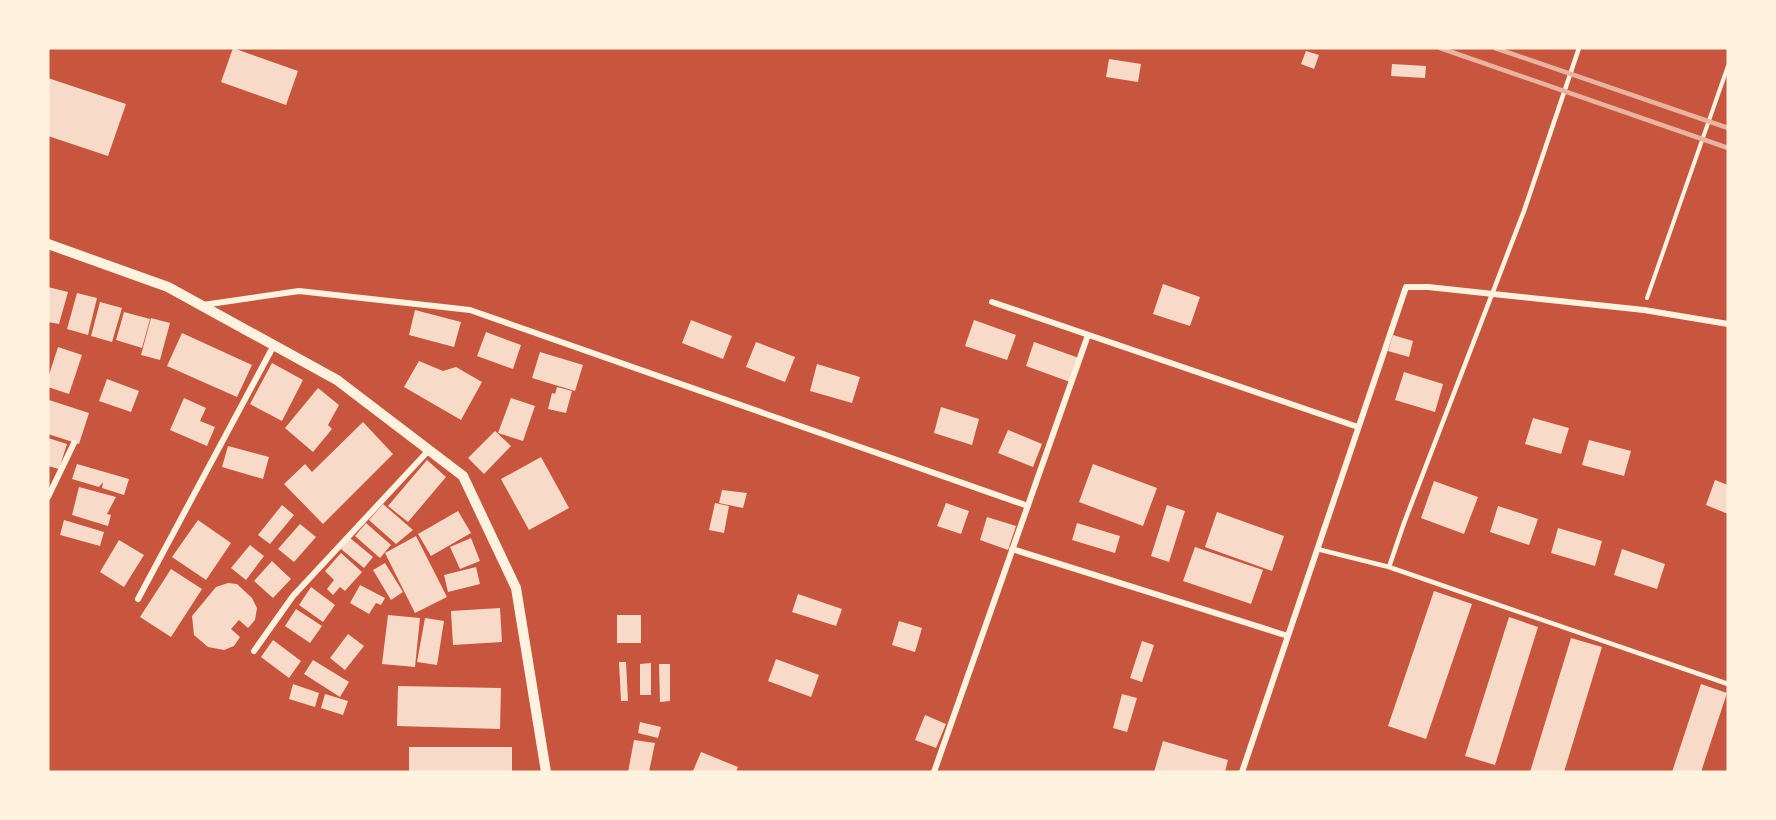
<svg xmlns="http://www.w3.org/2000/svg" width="1776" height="820" viewBox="0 0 1776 820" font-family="Jost,sans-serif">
  <rect width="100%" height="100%" fill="#c8553d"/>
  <path fill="#f7dbc8" d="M 233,48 L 298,71 L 286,105 L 221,82 Z
    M 1306,51 L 1319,55 L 1314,69 L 1301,64 Z
    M 1109,59 L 1141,64 L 1138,82 L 1106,77 Z
    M 1392,64 L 1426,66 L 1425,78 L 1391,76 Z
    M 48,78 L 126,104 L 108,156 L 48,136 Z
    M 1163,284 L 1200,297 L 1190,326 L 1153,314 Z
    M 48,287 L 68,292 L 59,324 L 48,322 Z
    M 77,293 L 97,298 L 88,335 L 67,329 Z
    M 100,302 L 122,308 L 112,342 L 91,336 Z
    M 415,310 L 461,322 L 454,347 L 409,335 Z
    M 124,312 L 150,319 L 142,348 L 116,340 Z
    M 151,318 L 170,323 L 160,360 L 141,355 Z
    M 691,320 L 732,336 L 723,359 L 682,343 Z
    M 974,320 L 1016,335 L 1007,360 L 965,346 Z
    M 486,332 L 521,345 L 513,369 L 477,356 Z
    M 182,333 L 252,365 L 237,397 L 167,366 Z
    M 1393,335 L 1413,341 L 1409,357 L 1388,351 Z
    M 756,342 L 795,357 L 785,382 L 746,367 Z
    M 1034,342 L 1079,358 L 1070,382 L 1026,366 Z
    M 58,347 L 82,355 L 69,394 L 48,387 L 48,378 Z
    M 540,352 L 583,365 L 575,391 L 532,378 Z
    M 419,361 L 443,371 L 456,367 L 482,382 L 461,420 L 404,387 Z
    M 272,363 L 303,380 L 282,421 L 250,404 Z
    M 817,364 L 860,377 L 852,403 L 810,391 Z
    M 1404,372 L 1443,384 L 1435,412 L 1395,400 Z
    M 107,379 L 139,391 L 131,412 L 99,401 Z
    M 557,387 L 572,391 L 566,413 L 548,409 L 552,393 L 555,394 Z
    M 318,388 L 339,405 L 328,425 L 332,429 L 313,452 L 285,428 Z
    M 184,398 L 206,408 L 200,421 L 215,427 L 207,446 L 170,430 Z
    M 511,398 L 535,406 L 523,441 L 498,433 Z
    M 49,400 L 89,413 L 79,444 L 48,434 Z
    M 941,407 L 979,419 L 972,445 L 934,433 Z
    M 1533,418 L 1569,428 L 1561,454 L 1525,444 Z
    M 363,422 L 393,454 L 323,524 L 284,484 L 305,464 L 312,472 Z
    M 1008,430 L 1042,444 L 1033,467 L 998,453 Z
    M 495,431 L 511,446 L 484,474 L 468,458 Z
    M 48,438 L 67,444 L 59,469 L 48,466 Z
    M 1589,440 L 1631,451 L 1624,476 L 1582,465 Z
    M 228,446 L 269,457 L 263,479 L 222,467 Z
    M 541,457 L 569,508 L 529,530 L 501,479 Z
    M 427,460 L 446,477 L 408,522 L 388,506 Z
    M 77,464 L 129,479 L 124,495 L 102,488 L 103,482 L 99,487 L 72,479 Z
    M 1093,464 L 1157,488 L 1143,526 L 1079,502 Z
    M 1715,480 L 1728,485 L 1728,514 L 1706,505 Z
    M 1434,481 L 1478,497 L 1464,534 L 1421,518 Z
    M 79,487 L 116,497 L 107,514 L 111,515 L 108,526 L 72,515 Z
    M 722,490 L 747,493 L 743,508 L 719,503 Z
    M 715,503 L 729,506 L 724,533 L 709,530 Z
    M 946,503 L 969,511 L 961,534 L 937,526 Z
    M 383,504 L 413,530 L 396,544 L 369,520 Z
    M 282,505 L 294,515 L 270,544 L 258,535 Z
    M 1167,505 L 1185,511 L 1169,562 L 1151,556 Z
    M 1498,506 L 1538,519 L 1529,545 L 1490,532 Z
    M 458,511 L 471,533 L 431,556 L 418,534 Z
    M 1217,512 L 1284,536 L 1272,571 L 1205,547 Z
    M 987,517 L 1016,526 L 1008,550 L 980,540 Z
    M 64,520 L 104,532 L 100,546 L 60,535 Z
    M 198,520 L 231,543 L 206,580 L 172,557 Z
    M 366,523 L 391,545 L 380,558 L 355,536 Z
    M 1077,523 L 1120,536 L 1115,553 L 1072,540 Z
    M 300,524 L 316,537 L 294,562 L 278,549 Z
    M 1558,528 L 1602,541 L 1595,566 L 1551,553 Z
    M 416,536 L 447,597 L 415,613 L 385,553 Z
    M 350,538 L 373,557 L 364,568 L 341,549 Z
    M 471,538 L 480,561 L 460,569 L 450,547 Z
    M 119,540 L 144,555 L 124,587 L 100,572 Z
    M 250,545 L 264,556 L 246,580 L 231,568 Z
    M 1195,547 L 1263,570 L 1251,604 L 1183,581 Z
    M 1622,549 L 1665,564 L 1657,589 L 1614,575 Z
    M 341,553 L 362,572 L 345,591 L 340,587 L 333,595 L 327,589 L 334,580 L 325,571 Z
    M 272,561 L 291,579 L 273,598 L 254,581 Z
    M 385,563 L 403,592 L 391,600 L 373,570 Z
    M 476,567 L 480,584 L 448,592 L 444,575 Z
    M 171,569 L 202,589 L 171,637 L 140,617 Z
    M 228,583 L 237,584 L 252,598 L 257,608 L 255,620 L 248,628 L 239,620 L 231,629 L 240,637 L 234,646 L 224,650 L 208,647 L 194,635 L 192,616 L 216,587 Z
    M 360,585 L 385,598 L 381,605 L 376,603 L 369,614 L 350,603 Z
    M 311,587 L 335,605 L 323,622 L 299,605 Z
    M 1434,591 L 1472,604 L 1426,739 L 1388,726 Z
    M 798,594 L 842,609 L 836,626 L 792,612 Z
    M 500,608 L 502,642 L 453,645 L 451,611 Z
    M 296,609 L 322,626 L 310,643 L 285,626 Z
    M 388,615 L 420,618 L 415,667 L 382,664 Z
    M 617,615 L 641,615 L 641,643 L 617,643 Z
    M 1509,617 L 1538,627 L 1495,765 L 1465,756 Z
    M 425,618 L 444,621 L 437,665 L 417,662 Z
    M 899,621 L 922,628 L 915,652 L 892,645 Z
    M 348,634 L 364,646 L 345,670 L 330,658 Z
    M 1571,638 L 1602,647 L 1564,772 L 1530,772 Z
    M 273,640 L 301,661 L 289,678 L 261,657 Z
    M 1142,641 L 1154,645 L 1142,682 L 1130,678 Z
    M 776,659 L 819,675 L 811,697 L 768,681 Z
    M 313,660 L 349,682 L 340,697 L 304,674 Z
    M 619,662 L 626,662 L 628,701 L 621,701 Z
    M 651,663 L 651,695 L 640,695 L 640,664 Z
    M 659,664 L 670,664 L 670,701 L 660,702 Z
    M 293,684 L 319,693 L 315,707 L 289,699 Z
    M 1701,684 L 1727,693 L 1701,772 L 1672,772 Z
    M 398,686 L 501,688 L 500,729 L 397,726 Z
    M 325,694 L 348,701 L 343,715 L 321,708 Z
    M 1122,694 L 1137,698 L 1127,732 L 1113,728 Z
    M 925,715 L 946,724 L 936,748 L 915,740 Z
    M 640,722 L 661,727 L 658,738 L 638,733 Z
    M 634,740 L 655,743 L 649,772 L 628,772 Z
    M 1163,741 L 1228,760 L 1225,772 L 1154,772 Z
    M 409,747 L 512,747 L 512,772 L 409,772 Z
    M 701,752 L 738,767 L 736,772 L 693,771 Z"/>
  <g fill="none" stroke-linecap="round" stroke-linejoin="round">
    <path stroke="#fff3e0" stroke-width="4" d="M 1647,298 L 1728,66"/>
    <path stroke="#fff3e0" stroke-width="4.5" d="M 1579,48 L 1524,211 L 1404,523 L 1389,567 L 1728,684
      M 1317,549 L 1389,567"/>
    <path stroke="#fff3e0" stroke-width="6" d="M 992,302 L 1358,427
      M 203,305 L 299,291 L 470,310 L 1028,506
      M 48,497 L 74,443
      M 1012,549 L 1288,636
      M 138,599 L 274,345
      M 254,651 L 293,596 L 429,450
      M 934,772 L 1088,335
      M 1242,772 L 1406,287 L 1428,287 L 1644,310 L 1728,324"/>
    <path stroke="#fff3e0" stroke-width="10" d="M 48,244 L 168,287 L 337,380 L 463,476 L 516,588 L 546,772"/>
    <path stroke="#e9b49f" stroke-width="4.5" d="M 1440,48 L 1728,148
      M 1495,48 L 1728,128"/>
  </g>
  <rect width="1776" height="820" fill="none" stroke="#fff3e0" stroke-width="99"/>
</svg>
